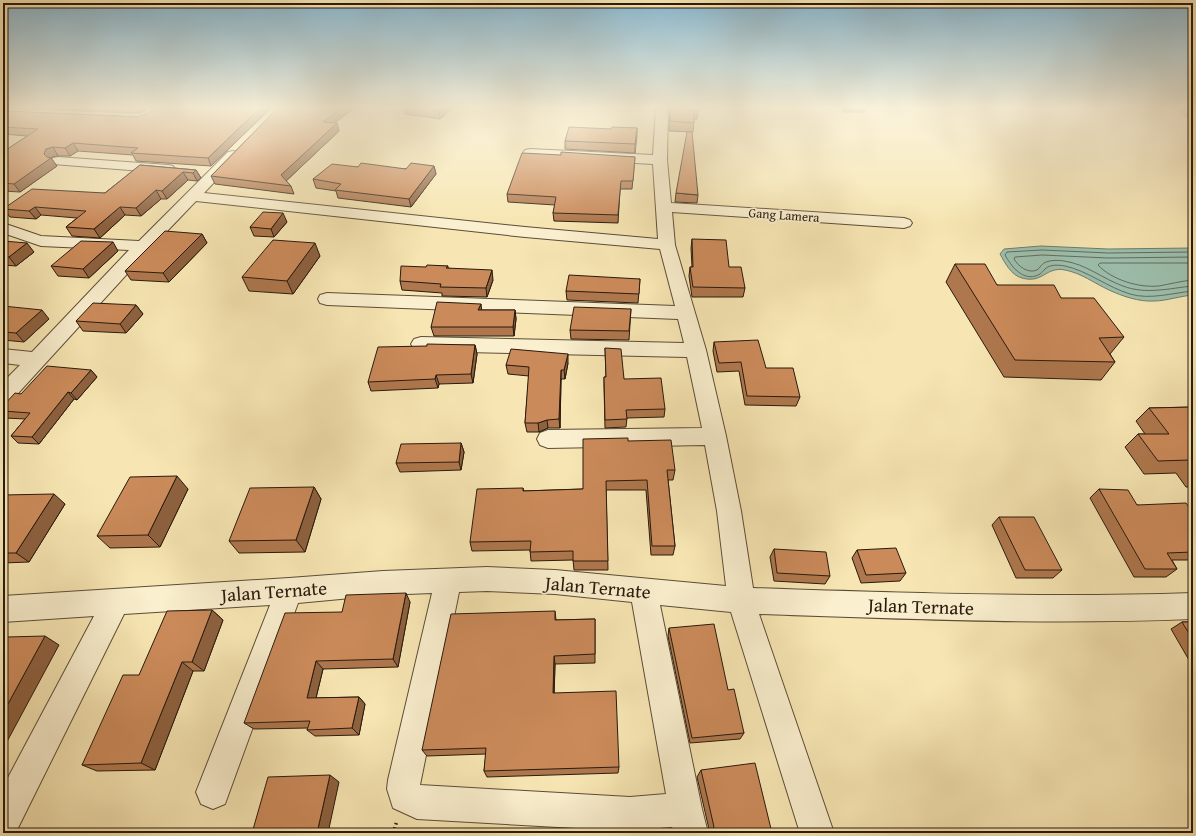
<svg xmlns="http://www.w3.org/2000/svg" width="1196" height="836" viewBox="0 0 1196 836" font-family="'Gentium Book Plus',serif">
  <rect width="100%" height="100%" fill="#f7e6b3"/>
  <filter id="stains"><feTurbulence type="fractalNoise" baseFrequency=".005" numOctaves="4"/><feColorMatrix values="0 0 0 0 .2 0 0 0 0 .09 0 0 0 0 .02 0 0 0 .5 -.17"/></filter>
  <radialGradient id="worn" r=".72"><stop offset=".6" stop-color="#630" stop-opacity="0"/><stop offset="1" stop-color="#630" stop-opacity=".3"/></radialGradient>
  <path fill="#9dc0ae" stroke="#6e7e6e" d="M 1041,246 L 1108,249 L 1193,248 L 1193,295 C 1180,296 1166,301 1154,301 C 1139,302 1122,296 1109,290 C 1094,283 1081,273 1065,270 C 1046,266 1043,284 1022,278 C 1011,275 1005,263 1000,254 L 1004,249 Z"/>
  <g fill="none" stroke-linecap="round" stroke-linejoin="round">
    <path stroke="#626d5e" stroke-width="1" d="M 1193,252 L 1108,253 L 1042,250 L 1007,252 L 1005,255 C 1011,266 1023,282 1038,275 C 1041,274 1043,271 1045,269 C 1050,264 1059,265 1065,266 C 1088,271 1107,287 1130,294 C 1150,300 1172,293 1193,291
      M 1193,257 L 1108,258 L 1042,255 L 1015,257 L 1014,259 C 1018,266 1028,274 1037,270 C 1040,268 1042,263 1046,262 C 1051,260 1059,260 1064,261 C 1086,264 1103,279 1123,286 C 1146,295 1170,288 1193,286
      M 1193,263 L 1100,263 L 1098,265 C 1112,280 1139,288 1159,286 C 1170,284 1181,281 1193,280"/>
    <defs>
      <path id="minor" d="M 656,107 L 668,107 L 667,160 L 671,203 L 904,218 L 910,220 L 912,223 L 910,226 L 904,228 L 672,212 L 675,245 L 706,350 L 726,436 L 741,511 L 753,588 C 900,593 1046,598 1193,593 L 1193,619 C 1048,625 904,619 759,614 L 834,833 L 800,833 L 731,612 L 660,605 L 702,809 L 708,833 L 674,833 L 672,827 L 646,829 L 646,833 L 612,833 L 612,830 L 417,819 L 393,808 L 387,789 L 388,780 L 432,593 L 383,595 L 298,603 L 225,804 L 213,809 L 201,804 L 196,792 L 270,605 L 124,614 L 17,830 L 10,833 L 3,833 L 3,787 L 94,616 L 3,622 L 3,596 L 289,578 L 383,571 L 487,567 L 555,570 L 726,586 L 717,511 L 705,445 L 548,448 L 540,445 L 537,439 L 540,433 L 548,430 L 702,428 L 687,357 L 421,351 L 414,349 L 411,344 L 414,339 L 421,337 L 684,343 L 678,319 L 327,305 L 320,303 L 318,299 L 320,295 L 327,293 L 675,306 L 660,249 L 525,237 L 196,201 L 149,250 L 11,401 L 3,403 L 3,382 L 20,365 L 3,363 L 3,349 L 32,352 L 129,250 L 41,246 L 3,233 L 3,223 L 41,236 L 139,241 L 228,152 L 233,151 L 238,152 L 240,155 L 204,193 L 525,227 L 658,239 L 653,164 L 530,157 L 525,156 L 523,153 L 525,150 L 530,149 L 653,155 ZM 487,591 L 555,594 L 632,602 L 666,794 L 630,797 L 420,785 L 459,592 Z
        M 58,157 L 168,165 L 173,166 L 175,169 L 173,172 L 168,173 L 53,164 L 51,161 L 53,158 Z"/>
    </defs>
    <use href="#minor" stroke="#5c4d37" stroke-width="2"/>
    <path stroke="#281a0e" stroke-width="3.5" stroke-dasharray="1.5 3" stroke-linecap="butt" d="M 393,833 L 397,821"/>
    <use href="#minor" fill="#faefce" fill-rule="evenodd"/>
  </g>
  <path fill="#af774d" stroke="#281a0e" d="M 3,107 L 151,107 L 140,113 L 3,108 Z
    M 272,107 L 211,166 L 136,161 L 133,155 L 78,151 L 70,156 L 58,156 L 52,157 L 51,158 L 57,166 L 20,192 L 3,191 L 3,152 L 27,136 L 3,134 L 3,111 L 138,117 Z
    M 279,107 L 355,107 L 334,123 L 339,131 L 286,181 L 291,186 L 294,194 L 215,184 L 211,176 Z
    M 398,107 L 453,107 L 440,119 L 405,114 L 404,108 Z
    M 670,107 L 698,107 L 697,119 L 694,119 L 693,132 L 669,131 Z
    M 842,107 L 865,107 L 864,112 L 843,112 Z
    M 1174,107 L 1193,107 L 1193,117 L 1187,117 Z
    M 637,128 L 635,153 L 565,149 L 565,141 L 611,129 Z
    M 561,155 L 635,157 L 632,189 L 620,189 L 618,223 L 554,221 L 553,213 L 555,205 L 508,202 L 507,194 Z
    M 140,165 L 196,170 L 201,178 L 197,181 L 188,180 L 167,199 L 161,199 L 141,216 L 125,215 L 100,238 L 72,236 L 66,227 L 77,218 L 41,215 L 36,219 L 10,217 L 3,209 L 105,193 Z
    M 434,166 L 436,174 L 411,207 L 338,198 L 336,191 L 316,188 L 313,179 L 358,167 L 406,169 Z
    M 676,193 L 698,195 L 697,203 L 675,202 Z
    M 287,222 L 274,237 L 254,236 L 250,227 Z
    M 202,234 L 207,243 L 169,282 L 131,280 L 125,271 Z
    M 692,239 L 729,267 L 745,288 L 743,297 L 692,297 L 689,276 L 690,267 L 692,267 L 691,248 Z
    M 3,241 L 34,252 L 16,266 L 3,265 Z
    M 118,251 L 89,278 L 58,276 L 51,266 Z
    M 320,256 L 293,294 L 249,291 L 242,277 Z
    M 955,264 L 997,285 L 1061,298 L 1124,337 L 1110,354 L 1115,362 L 1101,380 L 1004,377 L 946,282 Z
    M 448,266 L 448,268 L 493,280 L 487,297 L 442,296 L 442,293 L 402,290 L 400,281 L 426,267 Z
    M 640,279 L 638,303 L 567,300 L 566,291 Z
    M 136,305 L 143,314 L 126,333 L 83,331 L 76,321 Z
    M 3,306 L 49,319 L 24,342 L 3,340 Z
    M 631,309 L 629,340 L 571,339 L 570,330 Z
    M 482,310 L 515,310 L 516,319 L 514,336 L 434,336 L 431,327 Z
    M 714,342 L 766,368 L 800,397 L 796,406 L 745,405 L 739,371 L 717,372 L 713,351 Z
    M 475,345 L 477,354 L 473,383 L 439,384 L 438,388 L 371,391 L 368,382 L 427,346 Z
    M 605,348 L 624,379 L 665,409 L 664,417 L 627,418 L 626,427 L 605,428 L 604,385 L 604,377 L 606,377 Z
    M 568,363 L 565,379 L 561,379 L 560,428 L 548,428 L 539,432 L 527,432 L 525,423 L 529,376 L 508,374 L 506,365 Z
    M 91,370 L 97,377 L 77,400 L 74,399 L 39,444 L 18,443 L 11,436 L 25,419 L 5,418 L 3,416 L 3,406 L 21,394 Z
    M 1193,407 L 1193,487 L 1186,487 L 1176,473 L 1144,474 L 1125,447 L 1138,434 L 1145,434 L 1136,421 L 1149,408 Z
    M 628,441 L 675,470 L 673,480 L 668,480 L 675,546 L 673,555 L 651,555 L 646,490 L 606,490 L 608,570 L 574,570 L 573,560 L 531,561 L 530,550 L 472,551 L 470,542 L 523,488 L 524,491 L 583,489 Z
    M 461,443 L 464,452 L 461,470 L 400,472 L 396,463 Z
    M 314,487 L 321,499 L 305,552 L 239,553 L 229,541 Z
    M 188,489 L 160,547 L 110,548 L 97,536 Z
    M 1099,489 L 1137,505 L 1193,513 L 1193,560 L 1172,560 L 1177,569 L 1166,577 L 1134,577 L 1090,498 Z
    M 3,495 L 65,504 L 29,562 L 3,563 Z
    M 999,517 L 1062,570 L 1053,578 L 1016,578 L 992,525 Z
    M 774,549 L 830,576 L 825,584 L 774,581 L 770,557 Z
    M 857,550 L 906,573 L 900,581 L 861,583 L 852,558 Z
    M 410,602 L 398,667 L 323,669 L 316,698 L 359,697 L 365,704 L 359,735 L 315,736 L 307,730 L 308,728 L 254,729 L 244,723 L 342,612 Z
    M 212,610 L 223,620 L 204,671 L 193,671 L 155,770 L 97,771 L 82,765 L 139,675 Z
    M 555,611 L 556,620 L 595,619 L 595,663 L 555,664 L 554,693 L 619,767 L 618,773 L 487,777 L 484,771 L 486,754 L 427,756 L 422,750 Z
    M 1182,622 L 1193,622 L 1193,667 L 1171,629 Z
    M 669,628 L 728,690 L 744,733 L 740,739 L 690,743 L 668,636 Z
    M 701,770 L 772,833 L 703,833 L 706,829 L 709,829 L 697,777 Z"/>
  <path fill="#8e613f" stroke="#281a0e" d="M 136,107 L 151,107 L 140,113 Z
    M 261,107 L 272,107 L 211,166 L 208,158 Z
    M 343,107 L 355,107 L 326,130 L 323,122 Z
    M 444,107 L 453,107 L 440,119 L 439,111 Z
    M 337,123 L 339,131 L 284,183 L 281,175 Z
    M 637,128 L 637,136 L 635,153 L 635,144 Z
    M 73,143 L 78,151 L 70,156 L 65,148 Z
    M 53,147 L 58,156 L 52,157 L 51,158 L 57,166 L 20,192 L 14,184 L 44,154 L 46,149 Z
    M 434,166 L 436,174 L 411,207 L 409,199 Z
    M 196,170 L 201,178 L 197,181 L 193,173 Z
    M 183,172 L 188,180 L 167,199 L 162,191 Z
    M 156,190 L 161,199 L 141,216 L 136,208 Z
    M 35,207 L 41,215 L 36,219 L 29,211 Z
    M 120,207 L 125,215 L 100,238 L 94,229 Z
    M 283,213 L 287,222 L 274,237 L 271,229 Z
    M 202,234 L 207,243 L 169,282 L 163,273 Z
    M 113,242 L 118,251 L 89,278 L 83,269 Z
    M 27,243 L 34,252 L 16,266 L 9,257 Z
    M 315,243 L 320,256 L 293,294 L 287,281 Z
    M 492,270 L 493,280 L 487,297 L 486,288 Z
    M 481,304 L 482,313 L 478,310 Z
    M 136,305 L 143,314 L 126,333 L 120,324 Z
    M 42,310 L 49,319 L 24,342 L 16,333 Z
    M 515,310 L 516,319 L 514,336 L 513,327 Z
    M 475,345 L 477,354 L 473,383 L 471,374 Z
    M 568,354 L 568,363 L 565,379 L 564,370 Z
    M 91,370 L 97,377 L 77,400 L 71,393 Z
    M 561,370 L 561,379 L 560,428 L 559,419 Z
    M 436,375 L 439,384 L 438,388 L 435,379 Z
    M 68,392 L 74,399 L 39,444 L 32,437 Z
    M 547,420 L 548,428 L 539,432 L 538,423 Z
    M 461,443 L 464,452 L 461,470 L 459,462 Z
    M 177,476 L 188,489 L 160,547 L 148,535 Z
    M 314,487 L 321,499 L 305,552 L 296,540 Z
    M 54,494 L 65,504 L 29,562 L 16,553 Z
    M 406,593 L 410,602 L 398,667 L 393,659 Z
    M 212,610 L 223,620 L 204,671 L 192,662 Z
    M 45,636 L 59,645 L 3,749 L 3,713 Z
    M 554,656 L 555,664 L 554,700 L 553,693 Z
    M 316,661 L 323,669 L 314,706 L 307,698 Z
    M 182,662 L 193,671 L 155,770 L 141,763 Z
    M 359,697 L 365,704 L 359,735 L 352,728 Z
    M 330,775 L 339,782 L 328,833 L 317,833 Z
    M 452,829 L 456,833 L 451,833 Z"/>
  <path fill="#cb8a5a" stroke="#281a0e" d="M 157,107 L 261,107 L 208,158 L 131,153 L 138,148 L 73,143 L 65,148 L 53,147 L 46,149 L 44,154 L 47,157 L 51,158 L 14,184 L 3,183 L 3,152 L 38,129 L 3,127 L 3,111 L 138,117 L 149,113 Z
    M 279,107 L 343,107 L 323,122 L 337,123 L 281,175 L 291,186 L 211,176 Z
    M 410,107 L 444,107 L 439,111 Z
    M 670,107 L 698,107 L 698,110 L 694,110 L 694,123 L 670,121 Z
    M 569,127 L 611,129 L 612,127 L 637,128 L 635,144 L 565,141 Z
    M 687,132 L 692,132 L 698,195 L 676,193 Z
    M 561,152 L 635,157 L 633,181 L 621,181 L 618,215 L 553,213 L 556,197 L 507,194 L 522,153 L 561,155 Z
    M 361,163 L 406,169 L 411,163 L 434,166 L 409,199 L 335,190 L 341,184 L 313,179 L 332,164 L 358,167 Z
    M 140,165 L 196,170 L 193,173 L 183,172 L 162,191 L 156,190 L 136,208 L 120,207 L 94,229 L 66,227 L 86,211 L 35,207 L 29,211 L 3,209 L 32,189 L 105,193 Z
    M 263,212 L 283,213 L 271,229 L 250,227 Z
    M 165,231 L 202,234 L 163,273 L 125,271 Z
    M 692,239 L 726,240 L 729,267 L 741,267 L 745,288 L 693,287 L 690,267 L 693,267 Z
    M 273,240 L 315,243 L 287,281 L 242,277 Z
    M 3,241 L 27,243 L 9,257 L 3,256 Z
    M 81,241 L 113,242 L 83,269 L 51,266 Z
    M 955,264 L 985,264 L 997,285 L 1054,285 L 1061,298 L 1094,298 L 1124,337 L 1099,338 L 1115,362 L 1015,360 Z
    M 427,265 L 448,266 L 446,268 L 492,270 L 486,288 L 440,287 L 441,284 L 400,281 L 401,266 L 426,267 Z
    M 569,275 L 640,279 L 639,294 L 566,291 Z
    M 437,302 L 481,304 L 478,310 L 515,310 L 513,327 L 431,327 Z
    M 93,303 L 136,305 L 120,324 L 76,321 Z
    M 3,306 L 42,310 L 16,333 L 3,332 Z
    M 574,307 L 631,309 L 629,331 L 570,330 Z
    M 758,340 L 766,368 L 793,368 L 800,397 L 747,396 L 741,362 L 719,363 L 714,342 Z
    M 427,344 L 475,345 L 471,374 L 436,375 L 435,379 L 368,382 L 378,347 L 427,346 Z
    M 605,348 L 621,349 L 624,379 L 661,378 L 665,409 L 626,410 L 627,419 L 605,420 L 604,377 L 606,377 Z
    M 511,349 L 568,354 L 564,370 L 561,370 L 559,419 L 547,420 L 538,423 L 525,423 L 529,367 L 506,365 Z
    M 47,366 L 91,370 L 71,393 L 68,392 L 32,437 L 11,436 L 30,413 L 3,411 L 3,406 L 15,393 L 21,394 Z
    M 1193,407 L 1193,464 L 1190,460 L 1158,461 L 1138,434 L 1169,434 L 1149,408 Z
    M 628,438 L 628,441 L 671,440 L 675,470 L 667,470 L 675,546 L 652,546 L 647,480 L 606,481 L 608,561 L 573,561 L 573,551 L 530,552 L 531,541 L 470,542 L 477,489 L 523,488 L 523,491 L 583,489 L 583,439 Z
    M 461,443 L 459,462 L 396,463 L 401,444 Z
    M 177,476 L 148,535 L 97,536 L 130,477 Z
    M 314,487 L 296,540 L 229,541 L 250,488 Z
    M 1099,489 L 1128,490 L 1137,505 L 1186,503 L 1193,513 L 1193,552 L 1167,553 L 1177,569 L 1145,569 Z
    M 54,494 L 16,553 L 3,553 L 3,495 Z
    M 999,517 L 1034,517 L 1062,570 L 1025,570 Z
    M 896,548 L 906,573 L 866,575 L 857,550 Z
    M 774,549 L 826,552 L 830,576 L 777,573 Z
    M 406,593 L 393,659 L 316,661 L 307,698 L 359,697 L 352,728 L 307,730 L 310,721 L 244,723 L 285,613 L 342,612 L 346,595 Z
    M 212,610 L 192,662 L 182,662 L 141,763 L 82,765 L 123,675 L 139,675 L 167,611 Z
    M 555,611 L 555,620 L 595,619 L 595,654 L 554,656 L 553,693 L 616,691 L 619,767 L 484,771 L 486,748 L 422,750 L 451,614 Z
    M 1182,622 L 1193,622 L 1193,640 Z
    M 714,624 L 728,690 L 734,689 L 744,733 L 692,738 L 669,628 Z
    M 45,636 L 3,713 L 3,645 L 7,637 Z
    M 755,763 L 772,833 L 706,833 L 706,829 L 712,829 L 714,827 L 701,770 Z
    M 330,775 L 317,833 L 252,833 L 268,777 Z
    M 452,829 L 451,833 L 387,833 L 387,831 Z"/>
  <linearGradient id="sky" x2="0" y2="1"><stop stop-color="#8ab9d1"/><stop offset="0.48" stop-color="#fbf4dd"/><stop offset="1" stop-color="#fbf4dd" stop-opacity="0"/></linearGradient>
  <rect width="1196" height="224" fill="url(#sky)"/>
  <g text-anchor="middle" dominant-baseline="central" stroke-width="3.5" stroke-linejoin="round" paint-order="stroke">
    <g font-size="13" fill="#281a0e" stroke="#faefce">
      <text transform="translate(784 215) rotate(4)">Gang Lamera</text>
    </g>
    <g font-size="19" fill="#281a0e" stroke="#faefce">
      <text transform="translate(598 587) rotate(5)">Jalan Ternate</text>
      <text transform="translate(274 591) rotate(-4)">Jalan Ternate</text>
      <text transform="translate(921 606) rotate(2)">Jalan Ternate</text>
    </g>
  </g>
  <rect width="1196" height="836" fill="none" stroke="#f7e6b3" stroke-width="16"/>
  <rect x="4" y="4" width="1188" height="828" fill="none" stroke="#281a0e" stroke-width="2"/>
  <rect x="8" y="8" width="1180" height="820" fill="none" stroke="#281a0e"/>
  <rect width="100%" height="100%" filter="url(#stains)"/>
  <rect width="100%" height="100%" fill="url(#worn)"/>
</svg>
